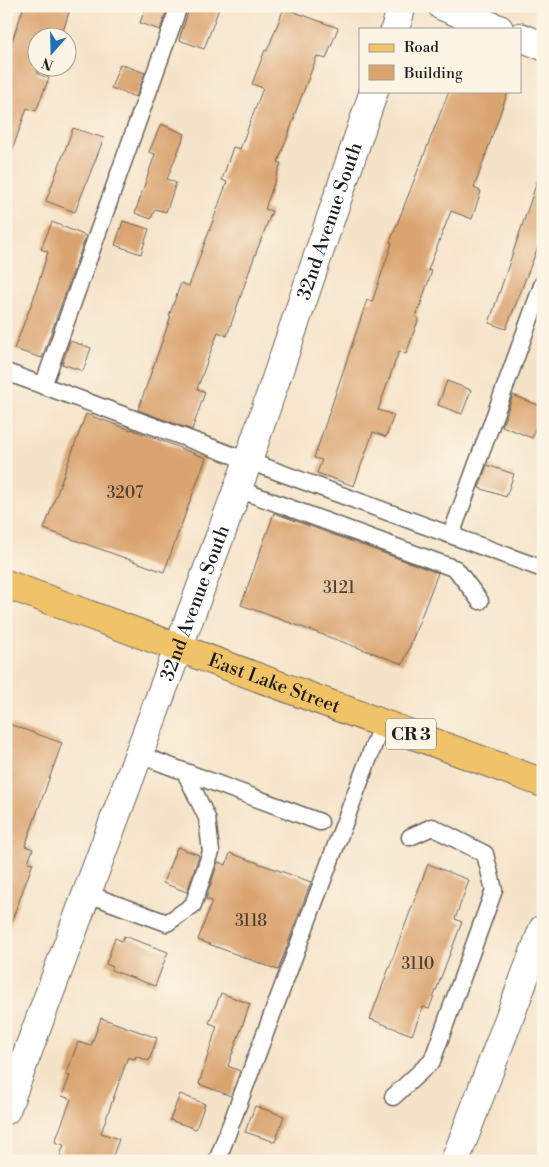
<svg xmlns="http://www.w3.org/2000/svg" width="549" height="1167" viewBox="0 0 549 1167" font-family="'Libre Bodoni',serif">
  <rect width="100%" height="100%" fill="#fcf5e5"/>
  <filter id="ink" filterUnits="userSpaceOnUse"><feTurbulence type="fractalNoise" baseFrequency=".02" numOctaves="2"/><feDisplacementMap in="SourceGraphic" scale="10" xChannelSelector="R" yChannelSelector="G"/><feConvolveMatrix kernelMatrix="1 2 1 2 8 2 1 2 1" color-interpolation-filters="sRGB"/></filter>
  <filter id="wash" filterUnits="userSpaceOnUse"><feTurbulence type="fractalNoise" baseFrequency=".0096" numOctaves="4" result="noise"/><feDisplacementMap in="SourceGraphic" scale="20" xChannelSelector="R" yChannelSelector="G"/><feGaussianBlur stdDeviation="1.12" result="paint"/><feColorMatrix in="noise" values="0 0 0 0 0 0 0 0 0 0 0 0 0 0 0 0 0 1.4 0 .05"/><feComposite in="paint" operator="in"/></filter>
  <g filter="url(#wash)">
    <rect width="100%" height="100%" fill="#f5e3c9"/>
    <g id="blocks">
      <path fill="#daa471" d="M 24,6 L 71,6 L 61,38 L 38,38 L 38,74 L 49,78 L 36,111 L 27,108 L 9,159 L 6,158 L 6,59 Z
        M 146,6 L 168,6 L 160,30 L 140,23 Z
        M 190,6 L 220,6 L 204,49 L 179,40 Z
        M 284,8 L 338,28 L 326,59 L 317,56 L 294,116 L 295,116 L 278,162 L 281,163 L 265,209 L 272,211 L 251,266 L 227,336 L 218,332 L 197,389 L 205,392 L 192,430 L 138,410 L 171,316 L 169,316 L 181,283 L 189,286 L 227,182 L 222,180 L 233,147 L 240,149 L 263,88 L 252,84 L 265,50 L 267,51 Z
        M 120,64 L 145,73 L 136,97 L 111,88 Z
        M 449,91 L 508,91 L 474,188 L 481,191 L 472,219 L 451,211 L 428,270 L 432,271 L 416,317 L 419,318 L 406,354 L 399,351 L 378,410 L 394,415 L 386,437 L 373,432 L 354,486 L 317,473 L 322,460 L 314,458 L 367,300 L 372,302 L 392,243 L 390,242 Z
        M 161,124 L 185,134 L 167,179 L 176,183 L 166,212 L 155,209 L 151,219 L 135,213 L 155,154 L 149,152 Z
        M 73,128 L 104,138 L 75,212 L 46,201 Z
        M 539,176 L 543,176 L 543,249 L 538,247 L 506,329 L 489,323 Z
        M 123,221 L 149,229 L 141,254 L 115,245 Z
        M 52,222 L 86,236 L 42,358 L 14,349 L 33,300 L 48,252 L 41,249 Z
        M 70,341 L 91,348 L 83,371 L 62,364 Z
        M 447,381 L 471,390 L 462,414 L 438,405 Z
        M 513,395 L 543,407 L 532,438 L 502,426 Z
        M 86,414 L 131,430 L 131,429 L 206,458 L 164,572 L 44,529 Z
        M 487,465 L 514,474 L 506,497 L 479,488 Z
        M 274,513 L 438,573 L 403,664 L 241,605 Z
        M 6,723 L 62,743 L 25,846 L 33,849 L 28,862 L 33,863 L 9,928 L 6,928 Z
        M 177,847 L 199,855 L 187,892 L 163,883 Z
        M 230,853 L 311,882 L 278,970 L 198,940 L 212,901 L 206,899 L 218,862 L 226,865 Z
        M 428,864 L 469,880 L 455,919 L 462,922 L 429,1009 L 423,1007 L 412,1035 L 370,1019 Z
        M 124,936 L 168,952 L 155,986 L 111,970 L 113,967 L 106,964 L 115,938 L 122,941 Z
        M 221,993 L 250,1004 L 228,1066 L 240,1071 L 231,1096 L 199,1084 L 217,1026 L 209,1023 Z
        M 101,1018 L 157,1038 L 149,1061 L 136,1056 L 135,1059 L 128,1057 L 101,1133 L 119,1139 L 111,1161 L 58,1161 L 64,1145 L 55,1142 L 71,1099 L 62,1096 L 70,1076 L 66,1075 L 78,1042 L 91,1046 Z
        M 180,1094 L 205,1104 L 196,1129 L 170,1120 Z
        M 255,1106 L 284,1116 L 275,1142 L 245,1132 Z"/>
    </g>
  </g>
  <g filter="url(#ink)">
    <use href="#blocks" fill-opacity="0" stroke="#686259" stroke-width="1"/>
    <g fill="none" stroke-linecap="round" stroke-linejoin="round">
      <defs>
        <path id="service" d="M 6,372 L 543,569
          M 43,386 L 179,6
          M 238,489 L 456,569 L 480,601
          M 451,535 L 543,283
          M 140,755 L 320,822
          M 88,894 L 167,923 L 193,905 L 211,852 L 207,818 L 185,772
          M 393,1097 L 432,1061 L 494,890 L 485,854 L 432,827 L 410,837
          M 217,1161 L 382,723"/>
        <g id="minor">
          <path d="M 442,6 L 499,29"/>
          <path d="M 395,29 L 402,6"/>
          <path d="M 520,37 L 543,46"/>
          <path id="s1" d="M 6,1110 L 248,461 L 374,91"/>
        </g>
        <path id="tertiary" d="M 455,1161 L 543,929"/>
        <g id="primary">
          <path id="s2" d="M 6,584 L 543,783"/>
        </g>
      </defs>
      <use href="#service" stroke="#686259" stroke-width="19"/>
      <use href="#minor" stroke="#686259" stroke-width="30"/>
      <use href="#tertiary" stroke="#686259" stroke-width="30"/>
      <use href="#primary" stroke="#686259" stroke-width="30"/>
      <use href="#service" stroke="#fff" stroke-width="16"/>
      <use href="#minor" stroke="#fff" stroke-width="28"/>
      <use href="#tertiary" stroke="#fff" stroke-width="28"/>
      <use href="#primary" stroke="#f1c369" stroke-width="28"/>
    </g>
  </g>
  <g text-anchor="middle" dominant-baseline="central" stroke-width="5" stroke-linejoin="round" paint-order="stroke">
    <g font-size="16" fill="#4c3e31">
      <text x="125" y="493">3207</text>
      <text x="339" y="588">3121</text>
      <text x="251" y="921">3118</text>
      <text x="418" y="964">3110</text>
    </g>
    <rect fill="#fcf5e5" stroke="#5f5d58" stroke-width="1" x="386" y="718.5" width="50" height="31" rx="4"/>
    <g font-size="18" font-weight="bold" fill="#1c1c1c">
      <text x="411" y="734">CR 3</text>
    </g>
    <g font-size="19" fill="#1c1c1c" stroke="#fcf5e5">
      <text stroke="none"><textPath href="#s1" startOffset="946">32nd Avenue South</textPath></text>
      <text stroke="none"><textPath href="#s1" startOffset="541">32nd Avenue South</textPath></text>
      <text stroke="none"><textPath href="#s2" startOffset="286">East Lake Street</textPath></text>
    </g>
  </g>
  <rect width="549" height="1167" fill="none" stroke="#fcf5e5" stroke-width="25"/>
  <rect x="359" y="28" width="162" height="65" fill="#fcf5e5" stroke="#a29e95"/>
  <rect x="369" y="44" width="25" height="8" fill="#f1c369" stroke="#a29e95"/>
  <text x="404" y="52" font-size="15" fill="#1c1c1c">Road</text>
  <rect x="369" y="65" width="25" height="15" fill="#daa471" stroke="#a29e95"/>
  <text x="404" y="78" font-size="15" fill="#1c1c1c">Building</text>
  <g transform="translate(52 52) rotate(200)"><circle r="24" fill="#fcf5e5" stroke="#a29e95"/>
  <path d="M0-4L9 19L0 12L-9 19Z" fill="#1f6fb2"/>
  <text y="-8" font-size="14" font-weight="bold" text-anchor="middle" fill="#1c1c1c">N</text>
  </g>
</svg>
